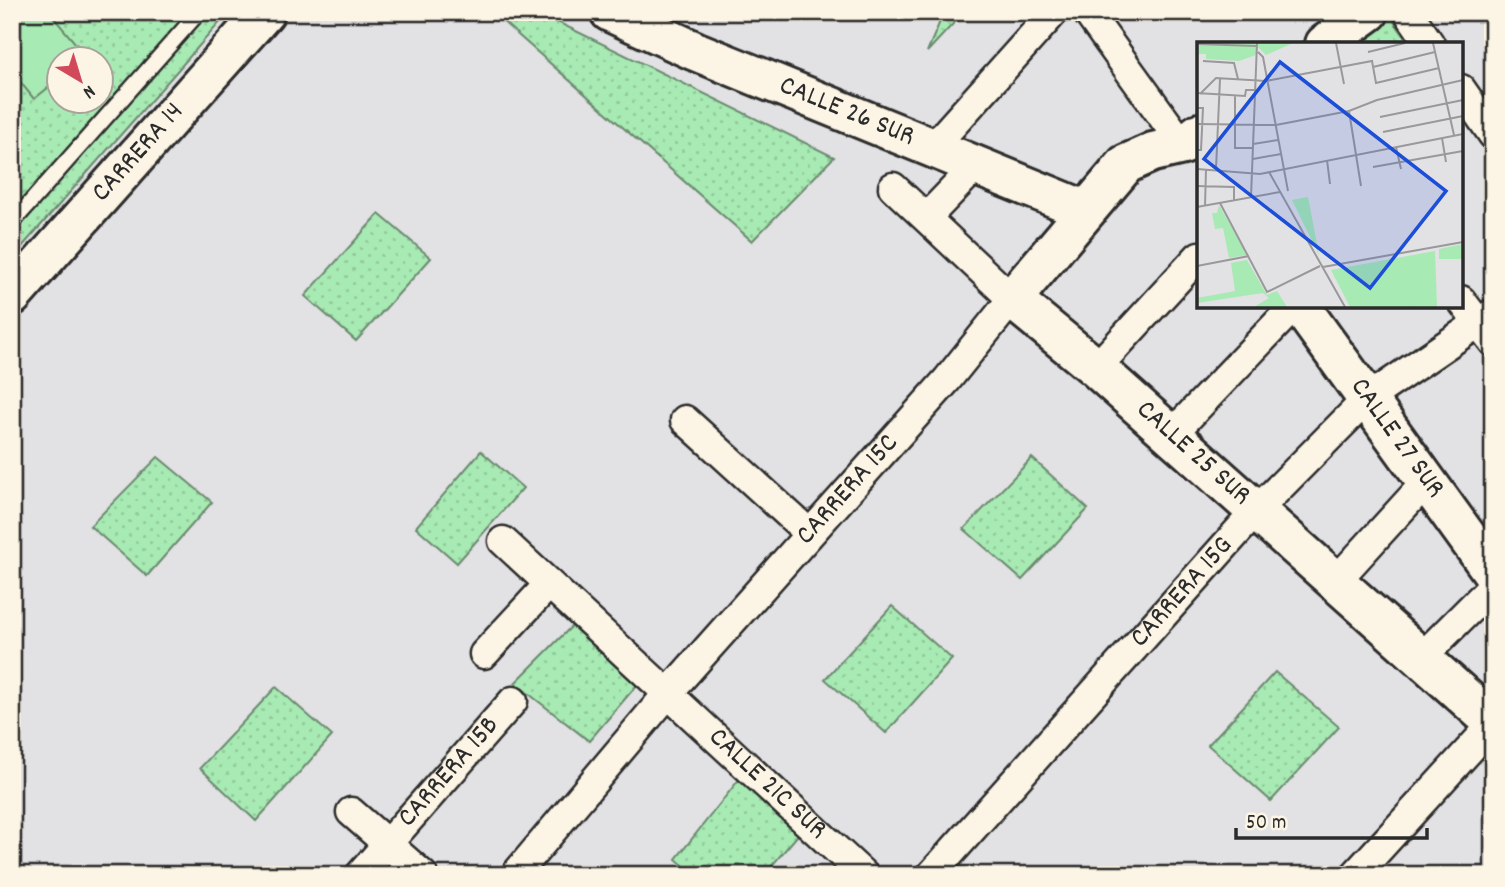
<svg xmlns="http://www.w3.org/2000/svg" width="1505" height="887" viewBox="0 0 1505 887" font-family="Dekko,sans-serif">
  <defs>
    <pattern id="grass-dots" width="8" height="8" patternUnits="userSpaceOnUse" patternTransform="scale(1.75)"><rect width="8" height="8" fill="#a8eab3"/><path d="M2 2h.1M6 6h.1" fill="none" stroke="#91c99a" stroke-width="1.8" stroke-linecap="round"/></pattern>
  </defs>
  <rect width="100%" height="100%" fill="#e2e1e4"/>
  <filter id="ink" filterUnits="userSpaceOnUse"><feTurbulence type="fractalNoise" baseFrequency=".0143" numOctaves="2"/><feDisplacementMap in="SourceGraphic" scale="14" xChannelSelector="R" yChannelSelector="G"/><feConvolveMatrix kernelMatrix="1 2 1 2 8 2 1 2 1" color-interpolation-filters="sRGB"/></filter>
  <g filter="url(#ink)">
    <path fill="url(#grass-dots)" stroke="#6a8a6f" stroke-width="2" fill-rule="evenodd" d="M 12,12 L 229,12 L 12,258 ZM 60,60 L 102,60 L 102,102 L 60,102 Z
      M 492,12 L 537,12 L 834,157 L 752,241 Z
      M 944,12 L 964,12 L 927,52 Z
      M 1387,12 L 1410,44 L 1343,44 Z
      M 379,214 L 431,258 L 356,341 L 305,296 Z
      M 481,451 L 523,488 L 457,563 L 416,527 Z
      M 158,457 L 212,502 L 147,576 L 90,526 Z
      M 1032,458 L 1088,509 L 1022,580 L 964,529 Z
      M 892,606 L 952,659 L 886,733 L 825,679 Z
      M 577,621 L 642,679 L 589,741 L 515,683 Z
      M 1275,672 L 1339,727 L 1271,801 L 1208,745 Z
      M 276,687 L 332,736 L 256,821 L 200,768 Z
      M 749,767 L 808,823 L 764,875 L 694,875 L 676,859 Z"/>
    <path fill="#a8eab3" stroke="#6a8a6f" stroke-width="2" d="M 12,12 L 49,12 L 87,57 L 60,60 L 59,79 L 34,99 L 12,72 Z"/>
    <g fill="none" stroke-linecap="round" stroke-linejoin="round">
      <defs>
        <path id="lane" d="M 12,223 L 199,12"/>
        <g id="street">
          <path d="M 1087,12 L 1183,145"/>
          <path d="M 1408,12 L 1430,44"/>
          <path d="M 1461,89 L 1493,135"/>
          <path d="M 932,148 L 1054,12"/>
          <path d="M 927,217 L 976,166"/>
          <path d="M 1461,300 L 1493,342"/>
          <path d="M 1096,368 L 1199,256"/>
          <path d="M 685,420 L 809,533"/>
          <path d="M 1171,435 L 1294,306"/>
          <path id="s1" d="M 503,541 L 864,875"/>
          <path d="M 1335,582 L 1427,481"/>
          <path d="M 484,654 L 549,584"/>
          <path d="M 1421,658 L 1493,586"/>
          <path d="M 351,812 L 423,875"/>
          <path id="s2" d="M 360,875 L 513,701"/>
          <path id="s3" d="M 515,875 L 669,692 L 947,380 L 1012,299 L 893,187"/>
          <path id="s4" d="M 931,875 L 1256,511 L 1367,399 L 1493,313"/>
          <path d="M 1355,875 L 1493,724"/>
        </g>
        <g id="secondary">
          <path id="s5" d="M 610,12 L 695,51 L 1085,210"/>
          <path d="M 1325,44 L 1369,12"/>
          <path id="s6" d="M 1199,133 L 1183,145 L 1153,152 L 1126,164 L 1012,299 L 1096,368 L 1493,722"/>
          <path id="s7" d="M 12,296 L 265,12"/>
          <path id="s8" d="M 1300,306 L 1493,573"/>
        </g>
      </defs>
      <use href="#lane" stroke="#2b2b2b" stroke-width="19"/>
      <use href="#street" stroke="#2b2b2b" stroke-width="33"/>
      <use href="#secondary" stroke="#2b2b2b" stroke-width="44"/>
      <use href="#lane" stroke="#fcf5e5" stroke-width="14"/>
      <use href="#street" stroke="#fcf5e5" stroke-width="28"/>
      <use href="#secondary" stroke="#fcf5e5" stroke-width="38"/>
    </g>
  </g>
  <g text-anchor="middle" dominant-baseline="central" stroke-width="5" stroke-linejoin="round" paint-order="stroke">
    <g font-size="28" fill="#2b2b2b" stroke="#fcf5e5">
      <text stroke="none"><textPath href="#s5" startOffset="257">CALLE 26 SUR</textPath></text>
      <text stroke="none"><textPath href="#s7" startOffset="191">CARRERA 14</textPath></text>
      <text stroke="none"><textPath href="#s8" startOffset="164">CALLE 27 SUR</textPath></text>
      <text stroke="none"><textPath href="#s6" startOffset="495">CALLE 25 SUR</textPath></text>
      <text stroke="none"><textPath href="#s3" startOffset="509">CARRERA 15C</textPath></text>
      <text stroke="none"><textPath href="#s4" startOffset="378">CARRERA 15G</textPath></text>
      <text stroke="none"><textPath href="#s2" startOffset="136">CARRERA 15B</textPath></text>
      <text stroke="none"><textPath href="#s1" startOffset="359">CALLE 21C SUR</textPath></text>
    </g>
  </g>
  <g transform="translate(1197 42)">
    <rect width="266" height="266" fill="#e2e1e4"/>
    <path d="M 66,1 L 96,1 L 69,13 L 60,4 L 59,13 L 42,19 L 9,17 L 9,12 L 0,12 L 0,2 ZM 111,155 L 122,213 L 95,158 ZM 22,163 L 50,213 L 32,216 L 26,186 L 18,187 L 15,171 L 20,171 ZM 266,202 L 266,217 L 242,217 L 242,207 ZM 238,209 L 240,265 L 153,265 L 134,228 ZM 50,218 L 70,253 L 80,249 L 90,265 L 57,265 L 72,256 L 66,251 L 0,261 L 0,256 L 38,249 L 34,221 Z" fill="#a8eab3"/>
    <path d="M 186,234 L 214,234 L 215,265 L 186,265 Z" fill="#a8eab3"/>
    <path fill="none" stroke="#99989a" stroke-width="2" d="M 139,1 L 147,42M 236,1 L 257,93M 0,2 L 60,4M 61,10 L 66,15 L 91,149M 171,10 L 208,1M 6,19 L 37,21 L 41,37M 176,25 L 238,10M 0,51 L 48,54 L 49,48 L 58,48M 3,52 L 19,36 L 69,39 L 175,19 L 179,41 L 242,26M 38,53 L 38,106 L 56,106M 0,66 L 6,66 L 4,108 L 0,108M 152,69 L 164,144M 183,75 L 266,58M 0,82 L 79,83 L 152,69 L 180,58 L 266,38M 186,90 L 266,74M 245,96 L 249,120M 56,102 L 81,98M 199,105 L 204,127M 56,117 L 84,112M 130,118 L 133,142M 176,125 L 266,109M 0,127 L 63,132 L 266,92M 19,127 L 23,37M 72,130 L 148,265M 0,144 L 37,145 L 37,159M 54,155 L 60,1M 23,161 L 70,250 L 123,224M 8,164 L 9,127M 0,165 L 83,150M 0,224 L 52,214M 126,225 L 266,200"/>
    <path fill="#1d4ed8" fill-opacity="0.15" stroke="#1d4ed8" stroke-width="3.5" d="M 83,20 L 249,149 L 173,246 L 7,117 Z"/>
    <rect width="266" height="266" fill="none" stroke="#2b2b2b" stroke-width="3.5"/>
  </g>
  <rect width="1505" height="887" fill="none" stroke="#fcf5e5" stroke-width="42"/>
  <rect x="21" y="21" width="1463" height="845" fill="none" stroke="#2b2b2b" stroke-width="2.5" filter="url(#ink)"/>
  <g transform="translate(80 80) rotate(142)"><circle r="33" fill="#fcf5e5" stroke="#a8a49b" stroke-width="2"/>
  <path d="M0-5L12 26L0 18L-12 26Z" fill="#d1495b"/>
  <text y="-10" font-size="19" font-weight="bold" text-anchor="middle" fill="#2b2b2b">N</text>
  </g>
  <path d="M1236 828v10h191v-10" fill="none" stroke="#2b2b2b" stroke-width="3.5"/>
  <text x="1246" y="828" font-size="21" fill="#2b2b2b" stroke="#fcf5e5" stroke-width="5" paint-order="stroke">50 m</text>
</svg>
